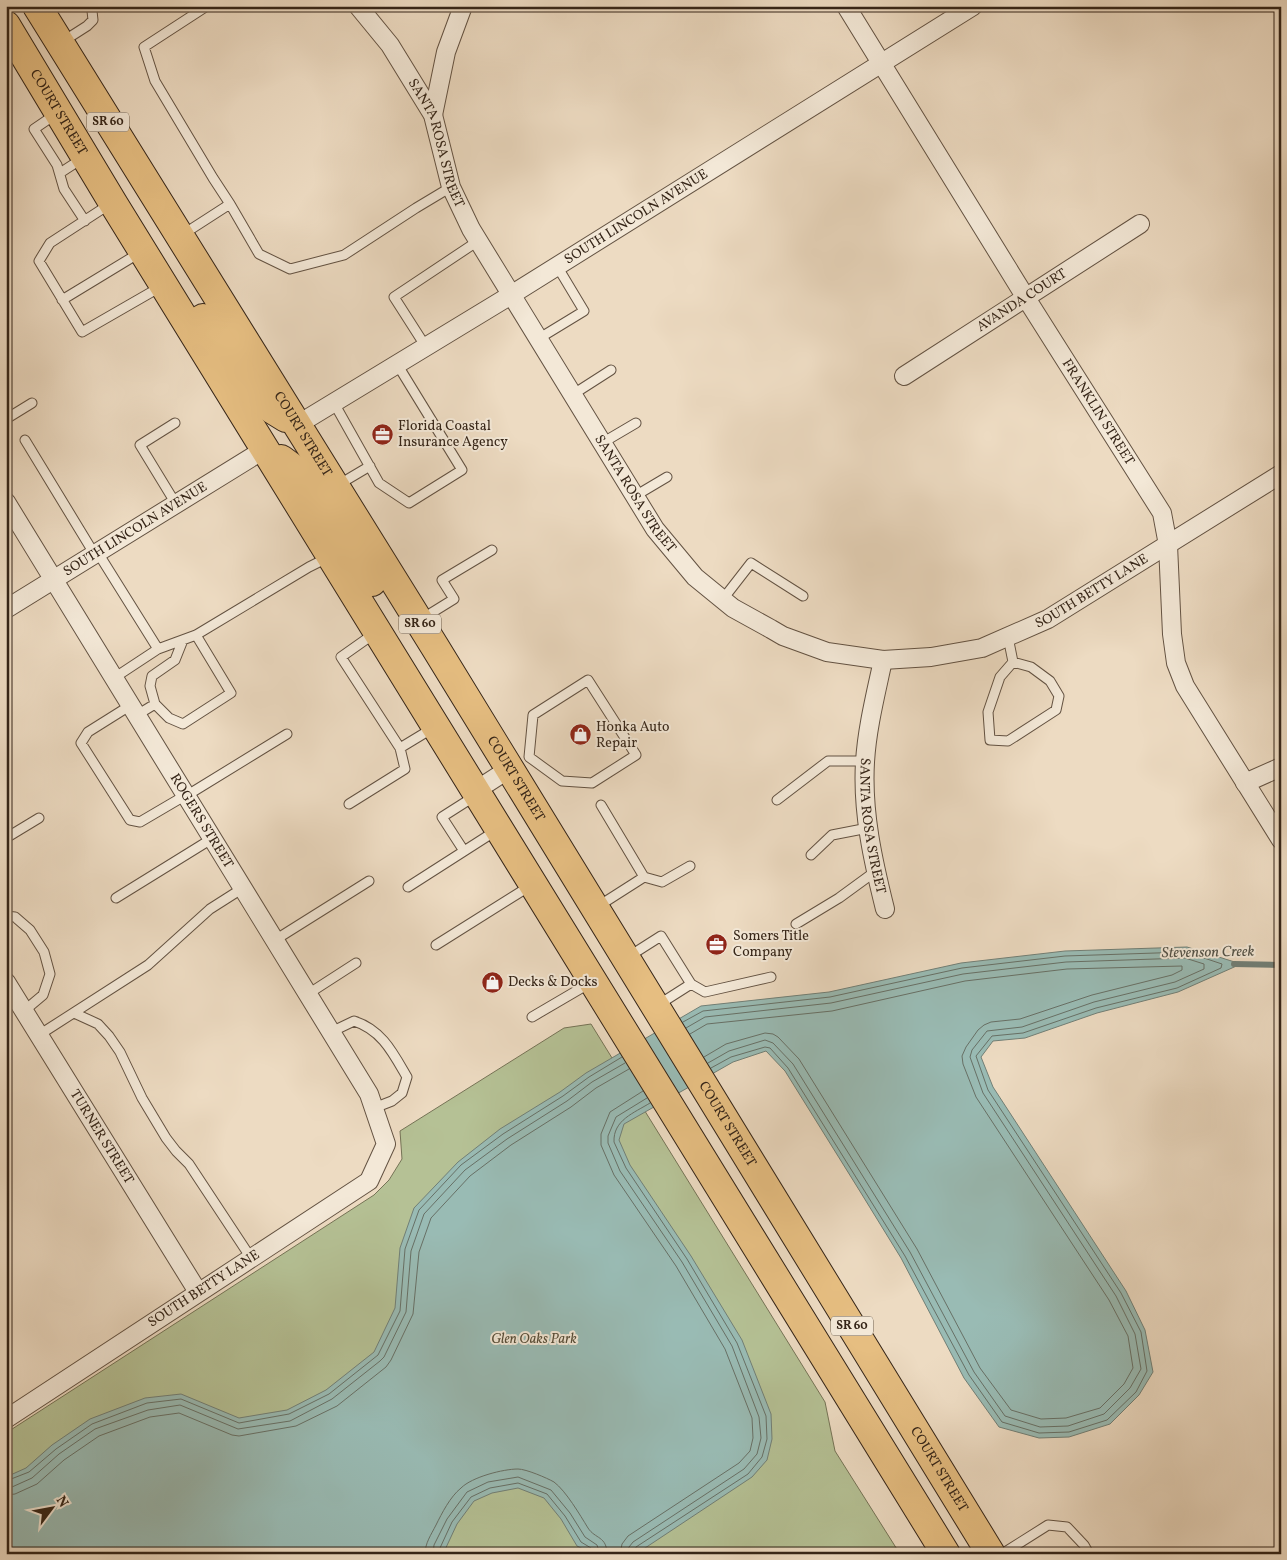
<svg xmlns="http://www.w3.org/2000/svg" width="1287" height="1560" viewBox="0 0 1287 1560" font-family="Vollkorn,serif">
  <rect width="100%" height="100%" fill="#eddbc2"/>
  <filter id="stains"><feTurbulence type="fractalNoise" baseFrequency=".004" numOctaves="4"/><feColorMatrix values="0 0 0 0 .2 0 0 0 0 .09 0 0 0 0 .02 0 0 0 .5 -.17"/></filter>
  <radialGradient id="worn" r=".72"><stop offset=".6" stop-color="#630" stop-opacity="0"/><stop offset="1" stop-color="#630" stop-opacity=".3"/></radialGradient>
  <path fill="#b5c195" stroke="#757356" d="M 591,1024 L 825,1402 L 835,1451 L 900,1554 L 6,1554 L 6,1433 L 374,1195 L 389,1180 L 402,1159 L 400,1131 L 564,1028 Z"/>
  <path fill="#99bbb4" stroke="#717f76" d="M 1187,947 L 1241,964 L 1178,992 L 1097,1013 L 1025,1038 L 993,1041 L 981,1057 L 993,1087 L 1126,1291 L 1145,1330 L 1153,1372 L 1139,1395 L 1110,1424 L 1069,1437 L 1039,1438 L 999,1427 L 964,1378 L 901,1258 L 861,1193 L 785,1071 L 766,1051 L 733,1062 L 624,1124 L 619,1140 L 630,1165 L 691,1256 L 742,1340 L 771,1414 L 772,1439 L 767,1460 L 752,1477 L 639,1552 L 623,1554 L 593,1554 L 577,1546 L 561,1519 L 544,1498 L 518,1488 L 492,1493 L 474,1501 L 457,1524 L 443,1554 L 6,1554 L 6,1477 L 26,1468 L 52,1445 L 90,1419 L 145,1398 L 181,1394 L 239,1418 L 287,1410 L 326,1390 L 374,1352 L 395,1308 L 400,1248 L 414,1208 L 458,1162 L 500,1129 L 560,1092 L 586,1073 L 701,1006 L 829,992 L 961,963 L 1065,951 Z"/>
  <g fill="none" stroke-linecap="round" stroke-linejoin="round">
    <path stroke="#677066" stroke-width="1" d="M 683,1022 L 703,1011 L 830,997 L 962,968 L 1065,956 L 1186,952 L 1222,964 L 1221,968 L 1177,988 L 1096,1008 L 1023,1033 L 992,1036 L 976,1056 L 988,1090 L 1121,1293 L 1141,1332 L 1147,1371 L 1136,1392 L 1107,1420 L 1069,1432 L 1039,1433 L 1002,1422 L 969,1375 L 905,1256 L 788,1068 L 770,1048 L 765,1047 L 731,1057 L 711,1068
      M 686,1028 L 705,1017 L 831,1003 L 963,974 L 1066,962 L 1185,958 L 1204,964 L 1204,969 L 1175,982 L 1094,1002 L 1022,1027 L 987,1031 L 972,1050 L 970,1057 L 983,1093 L 1116,1296 L 1135,1334 L 1141,1369 L 1130,1388 L 1104,1414 L 1068,1426 L 1040,1427 L 1005,1416 L 974,1372 L 910,1252 L 793,1064 L 773,1043 L 765,1040 L 729,1051 L 708,1063
      M 690,1034 L 707,1024 L 832,1011 L 965,981 L 1067,969 L 1182,966 L 1182,970 L 1172,975 L 1092,995 L 1020,1019 L 991,1022 L 984,1025 L 978,1030 L 966,1047 L 962,1056 L 963,1064 L 976,1097 L 1109,1300 L 1128,1336 L 1133,1368 L 1124,1384 L 1100,1408 L 1066,1418 L 1041,1419 L 1011,1410 L 980,1368 L 917,1249 L 799,1059 L 778,1037 L 773,1034 L 765,1033 L 726,1044 L 704,1057
      M 6,1481 L 29,1472 L 56,1449 L 92,1424 L 147,1403 L 181,1399 L 239,1423 L 289,1414 L 329,1394 L 378,1355 L 400,1311 L 405,1249 L 419,1210 L 461,1165 L 503,1134 L 563,1096 L 589,1077 L 622,1057
      M 6,1487 L 12,1487 L 32,1478 L 59,1454 L 95,1429 L 148,1410 L 180,1405 L 238,1429 L 290,1421 L 332,1399 L 380,1361 L 384,1357 L 406,1312 L 411,1251 L 424,1214 L 465,1170 L 507,1139 L 567,1101 L 592,1082 L 625,1063
      M 6,1495 L 15,1494 L 37,1484 L 64,1460 L 99,1436 L 150,1417 L 179,1413 L 232,1435 L 239,1436 L 296,1426 L 337,1406 L 386,1367 L 391,1360 L 413,1314 L 419,1252 L 431,1218 L 470,1176 L 511,1145 L 571,1107 L 596,1088 L 629,1069
      M 425,1554 C 425,1543 431,1535 436,1525 C 442,1513 450,1497 461,1488 C 472,1477 503,1469 518,1469 C 526,1469 547,1478 554,1482 C 566,1491 580,1515 588,1528 C 595,1539 607,1536 607,1554
      M 433,1554 L 434,1545 L 447,1519 L 467,1492 L 488,1482 L 518,1477 L 551,1490 L 570,1513 L 585,1537 L 597,1545 L 600,1554
      M 439,1554 L 440,1548 L 452,1522 L 471,1497 L 490,1488 L 518,1483 L 547,1494 L 565,1516 L 581,1542 L 591,1548 L 593,1554
      M 620,1554 L 622,1544 L 628,1536 L 739,1463 L 750,1451 L 753,1438 L 752,1418 L 725,1349 L 676,1266 L 614,1175 L 601,1145 L 601,1134 L 610,1112 L 643,1091
      M 627,1554 L 629,1547 L 633,1542 L 744,1469 L 757,1454 L 761,1438 L 759,1417 L 732,1346 L 682,1262 L 620,1171 L 608,1143 L 608,1136 L 616,1117 L 647,1098
      M 634,1554 L 636,1547 L 748,1474 L 762,1457 L 767,1439 L 766,1416 L 737,1343 L 687,1259 L 626,1168 L 614,1142 C 613,1120 634,1113 650,1103"/>
    <path stroke="#717f76" stroke-width="6" d="M 1234,964 L 1281,965"/>
    <defs>
      <path id="lane" d="M 62,42 L 87,26 L 93,20 L 92,11 L 89,6
        M 56,114 L 34,129 L 57,165 L 64,189 L 85,221
        M 60,173 L 83,158
        M 110,204 L 50,243 L 39,261 L 82,332 L 162,286
        M 230,204 L 259,254 L 290,269 L 344,255 L 416,208 L 451,187
        M 182,235 L 230,204 L 213,178 L 155,81 L 144,47 L 207,6
        M 62,300 L 141,252
        M 538,339 L 584,311 L 557,266
        M 426,347 L 394,297 L 478,241
        M 572,395 L 611,370
        M 334,403 L 379,483 L 409,503 L 462,470 L 397,364
        M 6,419 L 32,403
        M 175,423 L 140,445 L 176,504
        M 25,440 L 95,555
        M 602,443 L 636,423
        M 338,485 L 370,466
        M 635,496 L 667,477
        M 6,527 L 17,520
        M 98,553 L 158,649 L 114,678
        M 723,599 L 751,563 L 803,596
        M 420,620 L 454,599 L 442,580 L 492,550
        M 375,633 L 341,657 L 400,748 L 433,728
        M 1008,637 L 1013,662
        M 158,649 L 196,635 L 309,567 L 329,557
        M 1013,662 L 1031,667 L 1050,681 L 1059,696 L 1056,710 L 1008,741 L 990,740 L 988,712 L 1000,677 Z
        M 588,680 L 636,755 L 592,783 L 562,781 L 529,757 L 533,715 Z
        M 155,704 L 150,686 L 152,676 L 175,660 L 183,640
        M 131,705 L 88,732 L 81,743 L 130,820 L 140,822 L 186,795
        M 137,715 L 155,704 L 169,718 L 183,724 L 231,693 L 196,635
        M 186,796 L 287,734
        M 777,800 L 828,761 L 865,761
        M 349,804 L 405,769 L 400,748
        M 6,838 L 39,818
        M 464,851 L 442,817 L 475,796
        M 811,855 L 832,835 L 868,828
        M 644,877 L 662,882 L 690,866
        M 408,887 L 497,830
        M 116,898 L 213,838
        M 597,907 L 644,877 L 601,805
        M 6,916 L 15,917 L 30,930 L 44,952 L 50,974 L 43,995 L 24,1011
        M 796,924 L 839,898 L 876,871
        M 275,940 L 369,881
        M 436,945 L 530,886
        M 628,957 L 661,936 L 691,984 L 658,1005
        M 691,984 L 705,992 L 771,977
        M 308,994 L 356,963
        M 74,1013 L 98,1024 L 109,1036 L 120,1052 L 142,1098 L 166,1138 L 176,1151 L 189,1164 L 251,1258
        M 532,1017 L 590,983
        M 331,1032 L 354,1021 C 382,1030 393,1053 407,1077 L 402,1093 L 392,1101 L 374,1108
        M 39,1035 L 148,965 L 210,909 L 243,888
        M 1002,1554 L 1048,1525 L 1067,1527 L 1084,1545 L 1089,1554"/>
      <g id="street">
        <path id="s1" d="M 358,6 L 390,45 L 433,115 L 451,187 L 471,229 L 655,529 L 695,577 L 733,608 L 771,629 L 783,636 L 827,652 L 883,660 L 931,657 L 982,648 L 1048,619 L 1281,474"/>
        <path id="s2" d="M 846,6 L 1026,298 L 1162,513 L 1168,545 L 1172,634 L 1176,663 L 1185,686 L 1281,840"/>
        <path d="M 433,115 L 446,52 L 463,6"/>
        <path id="s3" d="M 904,376 L 1140,224"/>
        <path id="s4" d="M 297,425 L 511,295 L 973,6"/>
        <path id="s5" d="M 6,502 L 369,1094 L 386,1144 L 369,1181 L 6,1419"/>
        <path id="s6" d="M 6,609 L 265,449"/>
        <path id="s7" d="M 883,660 C 876,693 867,728 865,762 C 862,812 873,861 885,909"/>
        <path d="M 1245,783 L 1281,767"/>
        <path d="M 475,791 L 509,769"/>
        <path id="s8" d="M 6,982 L 198,1292"/>
      </g>
      <g id="primary">
        <path id="s9" d="M 37,6 L 435,647 L 991,1554"/>
        <path id="s10" d="M 6,25 L 113,203 L 946,1554"/>
        <path d="M 203,318 L 231,356 L 254,394 L 273,410 L 286,418"/>
        <path d="M 281,459 L 300,473 L 313,488 L 372,582"/>
      </g>
    </defs>
    <use href="#lane" stroke="#635242" stroke-width="11"/>
    <use href="#street" stroke="#635242" stroke-width="20"/>
    <use href="#primary" stroke="#352518" stroke-width="30"/>
    <use href="#lane" stroke="#f3e8d7" stroke-width="9"/>
    <use href="#street" stroke="#f3e8d7" stroke-width="18"/>
    <use href="#primary" stroke="#e6be81" stroke-width="28"/>
  </g>
  <defs>
    <symbol id="office-disc" viewBox="-11 -11 22 22"><circle r="9.5" fill="#8f2418" stroke="#f3e8d7"/><path d="M-6-3h4V-5.5h4V-3h4V5H-6ZM-1-4.5V-3h2v-1.5ZM-6 0V1H6V0Z" fill="#fff"/></symbol>
    <symbol id="shop-disc" viewBox="-11 -11 22 22"><circle r="9.5" fill="#8f2418" stroke="#f3e8d7"/><path d="M-5-2.5h2.3a2.7 3.5 0 0 1 5.4 0H5L5.5 6h-11ZM-1.5-2.5h3a1.5 2.3 0 0 0-3 0Z" fill="#fff"/></symbol>
  </defs>
  <g fill-rule="evenodd">
    <use href="#office-disc" x="370" y="422" width="25" height="25"/>
    <use href="#shop-disc" x="568" y="722" width="25" height="25"/>
    <use href="#office-disc" x="704" y="932" width="25" height="25"/>
    <use href="#shop-disc" x="480" y="970" width="25" height="25"/>
  </g>
  <g text-anchor="middle" dominant-baseline="central" stroke-width="4" stroke-linejoin="round" paint-order="stroke">
    <g fill="#f3e8d7" stroke="#6e6051" stroke-width="1">
      <rect x="87" y="112.5" width="42" height="19" rx="4"/>
      <rect x="399" y="614.5" width="42" height="19" rx="4"/>
      <rect x="831" y="1316.5" width="42" height="19" rx="4"/>
    </g>
    <g font-size="12" font-weight="bold" fill="#352518">
      <text x="108" y="122">SR 60</text>
      <text x="420" y="624">SR 60</text>
      <text x="852" y="1326">SR 60</text>
    </g>
    <g font-size="14" fill="#352518" stroke="#f3e8d7">
      <text stroke="none"><textPath href="#s10" startOffset="102">COURT STREET</textPath></text>
      <text stroke="none"><textPath href="#s1" startOffset="160">SANTA ROSA STREET</textPath></text>
      <text stroke="none"><textPath href="#s4" startOffset="398">SOUTH LINCOLN AVENUE</textPath></text>
      <text stroke="none"><textPath href="#s3" startOffset="140">AVANDA COURT</textPath></text>
      <text stroke="none"><textPath href="#s2" startOffset="478">FRANKLIN STREET</textPath></text>
      <text stroke="none"><textPath href="#s9" startOffset="504">COURT STREET</textPath></text>
      <text stroke="none"><textPath href="#s1" startOffset="565">SANTA ROSA STREET</textPath></text>
      <text stroke="none"><textPath href="#s6" startOffset="152">SOUTH LINCOLN AVENUE</textPath></text>
      <text stroke="none"><textPath href="#s1" startOffset="1101">SOUTH BETTY LANE</textPath></text>
      <text stroke="none"><textPath href="#s9" startOffset="909">COURT STREET</textPath></text>
      <text stroke="none"><textPath href="#s5" startOffset="374">ROGERS STREET</textPath></text>
      <text stroke="none"><textPath href="#s7" startOffset="168">SANTA ROSA STREET</textPath></text>
      <text stroke="none"><textPath href="#s9" startOffset="1314">COURT STREET</textPath></text>
      <text stroke="none"><textPath href="#s8" startOffset="182">TURNER STREET</textPath></text>
      <text transform="translate(204 1289) rotate(-33)">SOUTH BETTY LANE</text>
      <text stroke="none"><textPath href="#s9" startOffset="1719">COURT STREET</textPath></text>
    </g>
    <g font-size="14" fill="#352518" stroke="#f3e8d7" text-anchor="start">
      <text x="398" y="426">Florida Coastal<tspan x="398" dy="16">Insurance Agency</tspan></text>
      <text x="596" y="727">Honka Auto<tspan x="596" dy="16">Repair</tspan></text>
      <text x="733" y="936">Somers Title<tspan x="733" dy="16">Company</tspan></text>
      <text x="508" y="982">Decks &amp; Docks</text>
    </g>
    <g font-size="14" font-style="italic" fill="#554c37" stroke="#f3e8d7">
      <text x="534" y="1339">Glen Oaks Park</text>
    </g>
    <g font-size="15" font-style="italic" fill="#535247" stroke="#f3e8d7">
      <text transform="translate(1208 953) rotate(-1)">Stevenson Creek</text>
    </g>
  </g>
  <rect width="1287" height="1560" fill="none" stroke="#eddbc2" stroke-width="25"/>
  <rect x="8" y="8" width="1272" height="1545" fill="none" stroke="#352518" stroke-width="2.5"/>
  <rect x="12" y="12" width="1262" height="1535" fill="none" stroke="#352518"/>
  <g transform="translate(52 1508) rotate(58)" stroke="#f3e8d7" stroke-width="4" paint-order="stroke">
  <path d="M0-4L9 19L0 12L-9 19Z" fill="#352518"/>
  <text y="-8" font-size="14" font-weight="bold" text-anchor="middle" fill="#352518">N</text>
  </g>
  <rect width="100%" height="100%" filter="url(#stains)"/>
  <rect width="100%" height="100%" fill="url(#worn)"/>
</svg>
